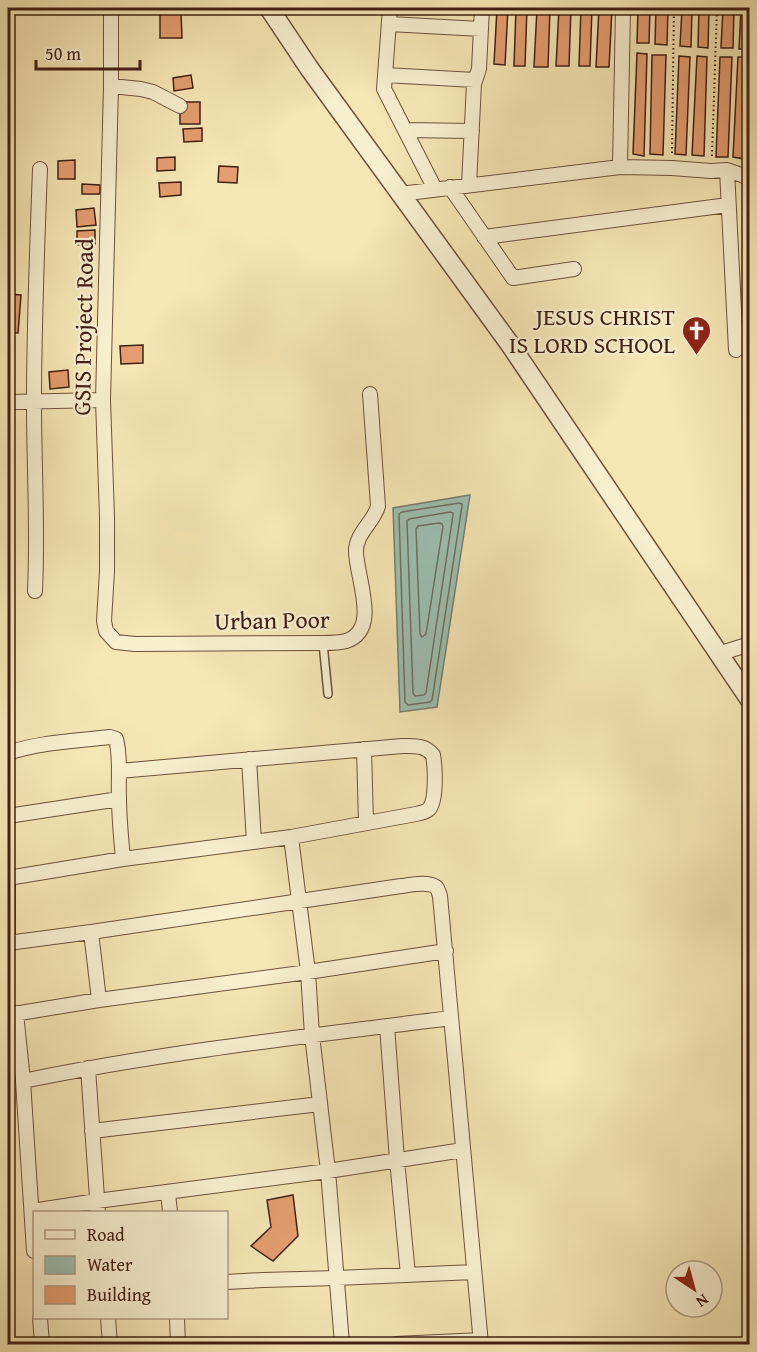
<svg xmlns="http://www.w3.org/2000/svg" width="757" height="1352" viewBox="0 0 757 1352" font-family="'Gentium Book Plus',serif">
  <rect width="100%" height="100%" fill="#f5e6b5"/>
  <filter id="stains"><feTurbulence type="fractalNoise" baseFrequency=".00333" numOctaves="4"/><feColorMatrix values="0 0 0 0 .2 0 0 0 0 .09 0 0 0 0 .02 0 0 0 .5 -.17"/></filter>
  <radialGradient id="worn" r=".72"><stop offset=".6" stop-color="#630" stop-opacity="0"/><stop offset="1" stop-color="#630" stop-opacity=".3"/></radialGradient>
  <path fill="#9cbfb0" stroke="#777f71" stroke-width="1.5" d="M 470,495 L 437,707 L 400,712 L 393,508 Z"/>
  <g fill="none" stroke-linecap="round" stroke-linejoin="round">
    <path stroke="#6e7062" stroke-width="1.5" d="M 459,503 L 462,504 L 462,506 L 432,700 L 430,702 L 408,705 L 405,702 L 399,514 L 402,512 Z
      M 450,512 L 453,513 L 453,515 L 426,693 L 424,695 L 415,696 L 413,693 L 407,521 L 409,519 Z
      M 439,523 L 442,524 L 443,526 L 426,634 L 422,637 L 420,634 L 416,529 L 418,526 Z"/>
  </g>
  <path fill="#e49d70" stroke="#402013" stroke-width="1.5" d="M 497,8 L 508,8 L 505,65 L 494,64 Z
    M 516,8 L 527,8 L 525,66 L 514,66 Z
    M 537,8 L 550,8 L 548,67 L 534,67 Z
    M 559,8 L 571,8 L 569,66 L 556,66 Z
    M 581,8 L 592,8 L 590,66 L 579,66 Z
    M 599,8 L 612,8 L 609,67 L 596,67 Z
    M 638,8 L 650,8 L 649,43 L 637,43 Z
    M 656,8 L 668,8 L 667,45 L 655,44 Z
    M 682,8 L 692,8 L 691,47 L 680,46 Z
    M 699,8 L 709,8 L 708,48 L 698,47 Z
    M 723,8 L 734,8 L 733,48 L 721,48 Z
    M 741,8 L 750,8 L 749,49 L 739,49 Z
    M 160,13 L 181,13 L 182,38 L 160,38 Z
    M 637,53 L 647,54 L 644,156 L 633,154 Z
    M 652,55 L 666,55 L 663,155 L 650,154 Z
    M 679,56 L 690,57 L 686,155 L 675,154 Z
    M 697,56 L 707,57 L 704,156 L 692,155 Z
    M 720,57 L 732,57 L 728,157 L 716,157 Z
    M 738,57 L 749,57 L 745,159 L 733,157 Z
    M 191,75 L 193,88 L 174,91 L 173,78 Z
    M 180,102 L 200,102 L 200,124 L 180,124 Z
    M 202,128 L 202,141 L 184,142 L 183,129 Z
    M 175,157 L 175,170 L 157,171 L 157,158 Z
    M 75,160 L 75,179 L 58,179 L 58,161 Z
    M 219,166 L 238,167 L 237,183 L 218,182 Z
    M 181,182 L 181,195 L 160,197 L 159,183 Z
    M 82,184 L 100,185 L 100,194 L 82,194 Z
    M 94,208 L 96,225 L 77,227 L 76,210 Z
    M 95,230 L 95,244 L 77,245 L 77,231 Z
    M 8,294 L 21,295 L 18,333 L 8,332 Z
    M 143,345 L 143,363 L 121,364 L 120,346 Z
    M 68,370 L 69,387 L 50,389 L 49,372 Z
    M 293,1195 L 298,1236 L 273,1261 L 251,1246 L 271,1227 L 267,1200 Z"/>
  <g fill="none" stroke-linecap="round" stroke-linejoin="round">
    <defs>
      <path id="service" d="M 323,643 L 328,694"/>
      <path id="minor" d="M 111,8 L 111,86 L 103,400 L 107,517 L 107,571 L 104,621 L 106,631 L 116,642 L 135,644 L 323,643 C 330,643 339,643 346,641 C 381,630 356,577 356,551 C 356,533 374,522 378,506 L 370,394
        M 390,8 L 384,89 L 435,189
        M 389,24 L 481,29
        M 385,75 L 475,80
        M 111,86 L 141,89 L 153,92 L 180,106
        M 406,130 L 472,131
        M 620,167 L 623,8
        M 727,170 L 736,350
        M 469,185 L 474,84 L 479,69 L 482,8
        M 450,187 L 513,278 L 574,269
        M 400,194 L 620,167 L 672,168 L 711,171 L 727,170 L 750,178
        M 484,237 L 728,205
        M 8,402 L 103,400
        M 35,591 C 38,528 34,466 34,403 C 34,325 37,247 40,169
        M 718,654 L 750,644
        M 364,749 L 366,823
        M 8,753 C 40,742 76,741 110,737 L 116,739 C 121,757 118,778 119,797 C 119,817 121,838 123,859
        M 249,759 L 254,842
        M 8,816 L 119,799
        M 291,837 L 308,972 L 312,1035 L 328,1171 L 342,1344
        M 8,878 L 123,859 L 291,837 L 416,814 C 421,813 426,812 429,809 C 437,800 435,766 433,755 C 425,745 414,746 402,746 L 119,771
        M 8,878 L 8,942
        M 91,932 L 99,1000
        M 8,943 L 91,932 L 401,886 C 410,885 428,881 436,887 C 438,889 439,893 440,896 L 481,1344
        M 16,1013 L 23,1081 L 34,1251
        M 8,1015 L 99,1000 L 308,972 L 446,951
        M 387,1026 L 397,1160 L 408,1275
        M 88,1068 L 98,1212
        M 23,1081 C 164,1052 308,1036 451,1018
        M 92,1131 L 320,1104
        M 168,1193 L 170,1212
        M 32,1211 L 97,1201 L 328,1171 L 463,1150
        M 226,1282 L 263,1280 L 337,1278 L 474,1272
        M 40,1318 L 42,1344
        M 108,1318 L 110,1344
        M 177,1318 L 178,1344
        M 396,1344 L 481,1340"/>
      <path id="tertiary" d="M 269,8 L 309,68 L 509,343 L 750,700"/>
    </defs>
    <use href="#service" stroke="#6d523c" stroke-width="10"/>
    <use href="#minor" stroke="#6d523c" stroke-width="16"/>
    <use href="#tertiary" stroke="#6d523c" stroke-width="21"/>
    <path stroke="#402013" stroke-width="2" stroke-dasharray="1.5 3" stroke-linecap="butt" d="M 672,153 L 674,8
      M 712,156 L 717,8"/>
    <use href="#service" stroke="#f8efcf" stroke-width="7"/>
    <use href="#minor" stroke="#f8efcf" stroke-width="14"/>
    <use href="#tertiary" stroke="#f8efcf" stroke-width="18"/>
  </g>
  <defs>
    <symbol id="church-pin" viewBox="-11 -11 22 30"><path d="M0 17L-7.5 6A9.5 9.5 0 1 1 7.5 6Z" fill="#8f2418" stroke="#f8efcf"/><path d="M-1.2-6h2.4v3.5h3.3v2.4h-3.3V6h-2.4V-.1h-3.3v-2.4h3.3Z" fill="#fff"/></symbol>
  </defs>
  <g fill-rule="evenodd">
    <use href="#church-pin" x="680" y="314" width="33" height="45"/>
  </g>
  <g text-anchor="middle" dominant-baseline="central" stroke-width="4.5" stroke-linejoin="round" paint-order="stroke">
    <g font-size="24" fill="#402013" stroke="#f8efcf" text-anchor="end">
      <text x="675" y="316">JESUS CHRIST<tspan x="675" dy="28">IS LORD SCHOOL</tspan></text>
    </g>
    <g font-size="24" fill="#402013" stroke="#f8efcf">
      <text transform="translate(83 327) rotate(-89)">GSIS Project Road</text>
      <text transform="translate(272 620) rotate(-1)">Urban Poor</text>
    </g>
  </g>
  <rect width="757" height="1352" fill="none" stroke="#f5e6b5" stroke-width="30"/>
  <rect x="9" y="9" width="739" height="1334" fill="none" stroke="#402013" stroke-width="3"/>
  <rect x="15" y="15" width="727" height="1322" fill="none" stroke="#402013" stroke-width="1.5"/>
  <rect x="33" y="1211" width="195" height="108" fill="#f8efcf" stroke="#ae9c84" stroke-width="1.5"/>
  <rect x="45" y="1230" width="30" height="9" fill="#f8efcf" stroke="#ae9c84" stroke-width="1.5"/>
  <text x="87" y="1241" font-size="18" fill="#402013">Road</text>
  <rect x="45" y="1256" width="30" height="18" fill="#9cbfb0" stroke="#ae9c84" stroke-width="1.5"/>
  <text x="87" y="1271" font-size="18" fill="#402013">Water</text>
  <rect x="45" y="1286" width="30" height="18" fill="#e49d70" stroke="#ae9c84" stroke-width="1.5"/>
  <text x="87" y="1301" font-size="18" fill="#402013">Building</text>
  <g transform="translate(694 1289) rotate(144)"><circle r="28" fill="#f8efcf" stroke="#ae9c84" stroke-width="1.5"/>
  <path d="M0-4.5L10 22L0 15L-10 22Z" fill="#8f2418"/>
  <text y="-9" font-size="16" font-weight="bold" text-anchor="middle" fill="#402013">N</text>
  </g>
  <path d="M36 60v9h104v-9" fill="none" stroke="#402013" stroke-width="3"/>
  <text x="45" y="60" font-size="18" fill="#402013" stroke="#f8efcf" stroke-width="4.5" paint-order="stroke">50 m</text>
  <rect width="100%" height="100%" filter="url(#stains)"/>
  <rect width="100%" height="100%" fill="url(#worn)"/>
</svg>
